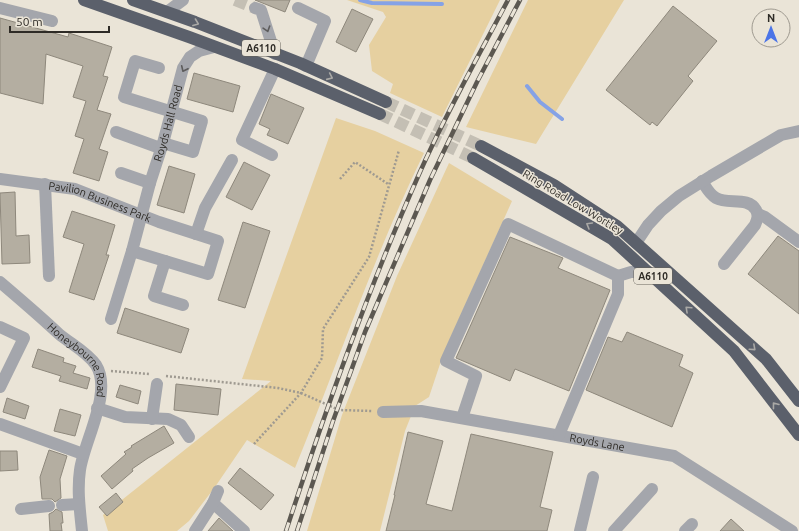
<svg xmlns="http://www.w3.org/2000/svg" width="799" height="531" viewBox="0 0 799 531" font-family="Ubuntu,sans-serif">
  <rect width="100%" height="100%" fill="#eae4d7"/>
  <path fill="#e6d0a0" d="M 347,0 L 500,0 L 442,117 L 390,93 L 393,84 L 372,71 L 369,45 L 386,17 L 383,12 Z
    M 528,0 L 624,0 L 536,144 L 466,127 Z
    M 336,118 L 375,131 L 424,153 C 374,255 338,363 295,468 L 247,440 L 215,487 L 189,521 L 177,531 L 108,531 L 103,515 L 271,381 L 242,379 Z
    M 449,163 L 512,201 L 444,352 L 429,397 L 415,406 L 405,431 L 380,531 L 307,531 L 342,415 L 397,276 Z"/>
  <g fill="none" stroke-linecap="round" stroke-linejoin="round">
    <path stroke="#85a2e6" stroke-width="4" d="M 360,0 L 372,3 L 442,4
      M 527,86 L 540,102 L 562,119"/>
  </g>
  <path fill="#b4aea1" stroke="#8e887c" d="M 255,0 L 290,0 L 285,12 Z
    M 673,6 L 717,41 L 688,76 L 693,81 L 657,126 L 652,122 L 650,125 L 606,90 Z
    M 352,9 L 373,19 L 356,52 L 336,42 Z
    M 0,18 L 68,37 L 69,33 L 112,47 L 103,76 L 108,77 L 97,110 L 111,114 L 99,149 L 108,152 L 99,181 L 73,173 L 84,139 L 75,136 L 86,101 L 73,97 L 83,66 L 46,54 L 43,104 L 0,93 Z
    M 194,73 L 240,86 L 233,112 L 187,99 Z
    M 271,94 L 304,108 L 288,144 L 267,135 L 270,129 L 259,124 Z
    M 244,162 L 270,175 L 252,210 L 226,197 Z
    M 169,166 L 195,174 L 184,213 L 157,205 Z
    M 15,192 L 16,236 L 29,235 L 30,263 L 2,264 L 0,193 Z
    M 72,211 L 115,225 L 106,255 L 109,255 L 94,300 L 69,292 L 84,244 L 63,237 Z
    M 243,222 L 270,231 L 245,308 L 218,300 Z
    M 778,236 L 799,251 L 799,314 L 748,274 Z
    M 510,237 L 563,258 L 558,268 L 610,290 L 569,391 L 515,369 L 510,381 L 456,358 Z
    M 125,308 L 189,329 L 181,353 L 117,333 Z
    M 627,332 L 683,355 L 679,366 L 693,373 L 672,427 L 586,390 L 608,337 L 622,342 Z
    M 38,349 L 64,358 L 63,362 L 76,366 L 73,373 L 90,378 L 87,389 L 59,381 L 61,376 L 32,367 Z
    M 176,384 L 221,389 L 218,415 L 174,410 Z
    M 120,385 L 141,391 L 138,404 L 116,397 Z
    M 7,398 L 29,406 L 25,419 L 3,412 Z
    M 60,409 L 81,415 L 75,436 L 54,431 Z
    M 164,426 L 174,443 L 148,458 L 132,469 L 133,471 L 112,489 L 101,476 L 126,454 L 124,452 L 132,447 L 131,446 Z
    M 408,432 L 443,441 L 426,504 L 452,511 L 471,434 L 553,452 L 540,507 L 552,510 L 547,531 L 386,531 L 395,495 L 394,495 Z
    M 49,450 L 67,456 L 60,479 L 61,498 L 55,502 L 52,499 L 42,499 L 40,477 Z
    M 0,451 L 17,451 L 18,470 L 0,471 Z
    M 240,468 L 274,495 L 261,510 L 228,483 Z
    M 116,493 L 123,502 L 107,516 L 99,507 Z
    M 56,509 L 62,512 L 63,523 L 61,523 L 62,531 L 50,531 L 49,514 L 53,512 Z
    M 219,518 L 233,531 L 208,531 Z
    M 731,519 L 744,531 L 720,531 Z"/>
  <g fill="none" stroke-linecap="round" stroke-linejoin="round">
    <path stroke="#c4bfb4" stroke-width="12" stroke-dasharray="12 6" stroke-linecap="butt" d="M 235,0 L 255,8"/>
    <path stroke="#c4bfb4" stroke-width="12" stroke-dasharray="12 6" stroke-linecap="butt" d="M 386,102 L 481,146
      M 380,114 L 473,158"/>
    <path stroke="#9f9a91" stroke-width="2.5" stroke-dasharray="2 2" stroke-linecap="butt" d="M 340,179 L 355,162 L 388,184
      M 111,371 L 149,374
      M 166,376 L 278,388 L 301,393 L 339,410 L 372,411
      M 254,444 L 301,393 L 322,358 L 323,329 L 369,257 L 399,150"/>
    <g stroke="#a4a6ac" stroke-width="12">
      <path d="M 0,8 L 52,21"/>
      <path d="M 255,8 L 261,10 L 275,54"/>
      <path d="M 298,8 L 325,21 L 306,66"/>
      <path d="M 167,12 L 183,0"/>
      <path d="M 159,68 L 135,61 L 124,97 L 202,121 L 193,152 L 163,143"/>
      <path d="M 116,132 L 160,148"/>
      <path d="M 272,155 L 242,140 L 275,69"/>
      <path d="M 121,173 L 150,183"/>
      <path id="s1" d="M 0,179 L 75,189 L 159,222 L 218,241 L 208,274 L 132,251"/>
      <path d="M 702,181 C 706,187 709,194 716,198 C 728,205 748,196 756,210 C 759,216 757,220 755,225 L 724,264"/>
      <path d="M 45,184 L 49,276"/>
      <path d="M 758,214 L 765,217 L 799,242"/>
      <path d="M 196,234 L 205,208 L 232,160"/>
      <path d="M 636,243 L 648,225 L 661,211 L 679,196 L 711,176 L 781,135 L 799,131"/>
      <path d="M 165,261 L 154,296 L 183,305"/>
      <path d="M 618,276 L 631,272 L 649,272"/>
      <path id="s2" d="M 0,282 C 20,299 40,316 59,334 C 71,344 87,352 96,365 C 113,392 84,441 80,470 C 77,490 80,511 82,531"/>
      <path id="s3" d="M 111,319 L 132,251 L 150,183 L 163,143 L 183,68 L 190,57 L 199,51 L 214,47"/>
      <path d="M 0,327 L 24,338 L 0,387"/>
      <path d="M 97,408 L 125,417 L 168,419 L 181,425 L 189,437"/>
      <path id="s4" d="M 383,412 L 421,411 L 674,456 L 792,531"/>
      <path d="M 462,418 L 476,376 L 446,361 L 508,224 L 618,276 L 618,294 L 559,435"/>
      <path d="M 152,419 L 157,384"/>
      <path d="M 0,424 L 83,454"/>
      <path d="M 213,503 L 244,531"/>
      <path d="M 62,505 L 79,504"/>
      <path d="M 21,509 L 49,506"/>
      <path d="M 195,531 L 213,503 L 218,491"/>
      <path d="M 580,531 L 593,477"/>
      <path d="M 614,531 L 652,489"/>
      <path d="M 685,531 L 692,524"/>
    </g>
    <path stroke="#5b606b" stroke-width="12" d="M 84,0 L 189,37 L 275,69 L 380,114
      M 133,0 L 195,22 L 300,63 L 386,102
      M 481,146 L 554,185 L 617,226 L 766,359 L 799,401
      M 473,158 L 612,239 L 734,351 L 799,435"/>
    <defs>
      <path id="rail" d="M 286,531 C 326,409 368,289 420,172 C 446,113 478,57 508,0
        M 297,531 L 333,421 L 365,332 L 430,180 L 477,82 L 520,0"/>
    </defs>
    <use href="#rail" stroke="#5c5851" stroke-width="4.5"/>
    <use href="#rail" stroke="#eae4d7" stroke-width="3" stroke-dasharray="9" stroke-linecap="butt"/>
  </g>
  <defs><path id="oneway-chevron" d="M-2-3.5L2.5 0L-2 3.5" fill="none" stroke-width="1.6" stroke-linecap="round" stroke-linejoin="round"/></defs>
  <g stroke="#aaa9a6">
    <use href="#oneway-chevron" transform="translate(196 23) rotate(21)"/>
    <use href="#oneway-chevron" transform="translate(330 77) rotate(24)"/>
    <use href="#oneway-chevron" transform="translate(589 225) rotate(-150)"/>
    <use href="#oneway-chevron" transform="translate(688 309) rotate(-137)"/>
    <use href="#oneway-chevron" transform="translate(753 348) rotate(42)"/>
    <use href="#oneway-chevron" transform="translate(775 405) rotate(-128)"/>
  </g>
  <g stroke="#5d5c5c">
    <use href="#oneway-chevron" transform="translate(267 29) rotate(72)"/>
    <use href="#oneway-chevron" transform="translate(184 69) rotate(115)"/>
  </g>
  <g text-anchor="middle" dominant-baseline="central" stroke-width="3" stroke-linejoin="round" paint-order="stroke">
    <g fill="#eae4d7" stroke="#66625b" stroke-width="1">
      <rect x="242" y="40" width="38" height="16" rx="3"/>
      <rect x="634" y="268" width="38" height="16" rx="3"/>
    </g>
    <g font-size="10" font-weight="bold" fill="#2e2b26">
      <text x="261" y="48">A6110</text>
      <text x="653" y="276">A6110</text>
    </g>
    <g font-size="11" fill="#2e2b26" stroke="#eae4d7">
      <text stroke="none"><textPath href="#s3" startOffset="204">Royds Hall Road</textPath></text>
      <text stroke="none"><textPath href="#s1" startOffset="103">Pavilion Business Park</textPath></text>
      <text transform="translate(573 202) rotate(31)">Ring Road Low Wortley</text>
      <text stroke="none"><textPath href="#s2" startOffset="113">Honeybourne Road</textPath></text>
      <text stroke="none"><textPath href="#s4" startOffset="217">Royds Lane</textPath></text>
    </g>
  </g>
  <g transform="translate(771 28)"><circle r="19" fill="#eae4d7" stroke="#9f9a90"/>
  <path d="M0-3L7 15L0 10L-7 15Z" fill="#4b74e7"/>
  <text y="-6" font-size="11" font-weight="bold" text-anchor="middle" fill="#2e2b26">N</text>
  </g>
  <path d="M10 26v6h99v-6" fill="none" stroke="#2e2b26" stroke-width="2"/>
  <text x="16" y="26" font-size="12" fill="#2e2b26" stroke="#eae4d7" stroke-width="3" paint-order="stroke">50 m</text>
</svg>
